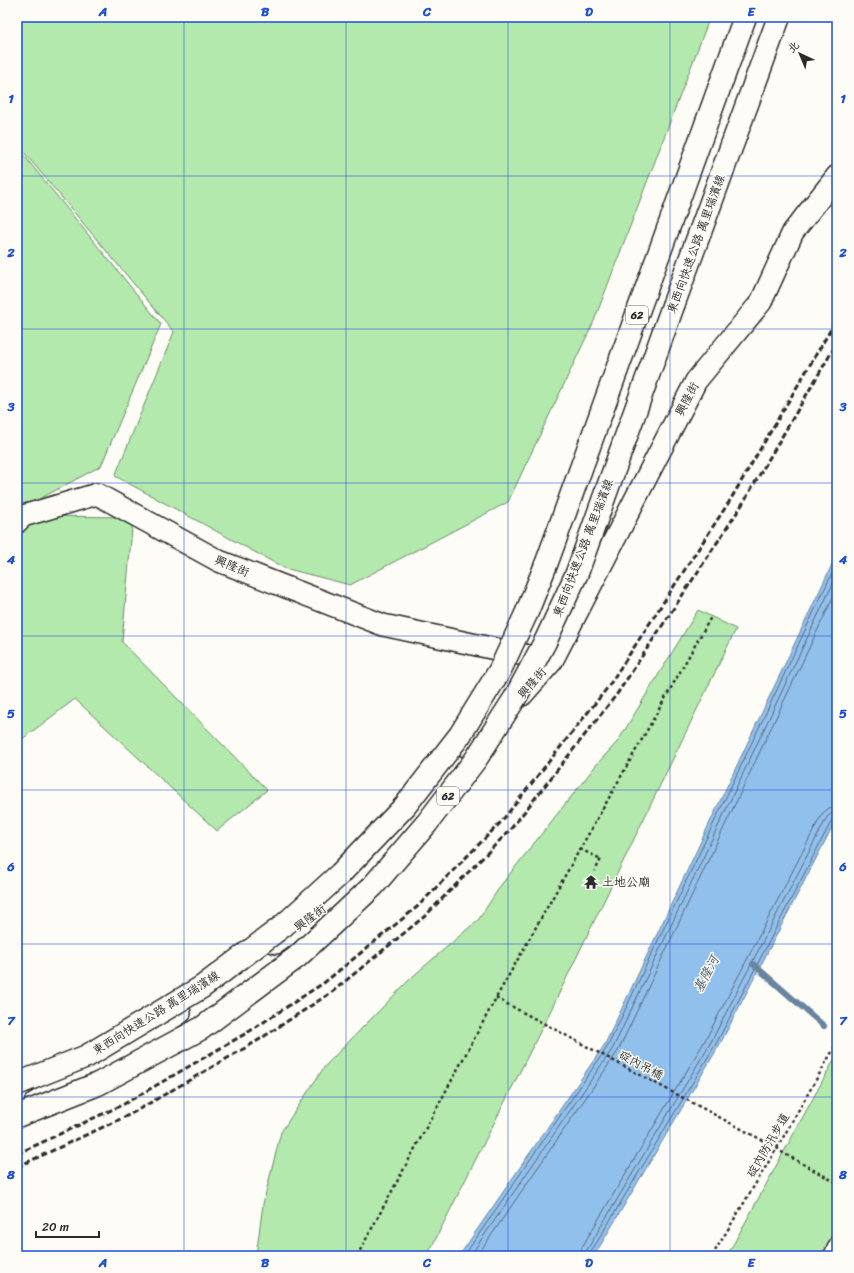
<svg xmlns="http://www.w3.org/2000/svg" width="854" height="1273" viewBox="0 0 854 1273" font-family="Sriracha,'LXGW WenKai TC',sans-serif">
  <rect width="100%" height="100%" fill="#fdfcf7"/>
  <filter id="ink" filterUnits="userSpaceOnUse"><feTurbulence type="fractalNoise" baseFrequency=".025" numOctaves="2"/><feDisplacementMap in="SourceGraphic" scale="8" xChannelSelector="R" yChannelSelector="G"/><feConvolveMatrix kernelMatrix="1 2 1 2 8 2 1 2 1" color-interpolation-filters="sRGB"/></filter>
  <g filter="url(#ink)">
    <path fill="#b3e9ac" stroke="#6f8a6c" d="M 17,17 L 710,17 L 594,321 L 508,502 L 350,585 L 284,568 L 115,476 L 174,332 L 17,144 Z
      M 17,147 L 161,324 L 101,466 L 17,511 Z
      M 34,516 L 133,517 L 122,642 L 267,790 L 217,831 L 75,699 L 17,743 L 17,542 Z
      M 698,610 L 736,629 L 549,1014 L 427,1256 L 256,1256 L 263,1204 L 281,1132 L 325,1066 L 411,978 L 479,919 L 501,885 L 597,764 L 618,741 Z
      M 835,1058 L 837,1059 L 837,1229 L 823,1256 L 727,1256 Z"/>
    <path fill="#92c0ec" stroke="#69849f" d="M 837,554 L 837,818 L 720,1044 L 594,1256 L 459,1256 L 605,1044 Z"/>
    <g fill="none" stroke-linecap="round" stroke-linejoin="round">
      <path stroke="#546778" stroke-width="1" d="M 464,1256 L 608,1046 L 837,563
        M 470,1256 L 613,1048 L 837,575
        M 477,1256 L 618,1051 L 837,589
        M 579,1256 L 582,1247 L 707,1037 L 822,814 L 829,808 L 837,806
        M 585,1256 L 587,1250 L 712,1040 L 827,817 L 832,813 L 837,812
        M 590,1256 L 591,1252 L 717,1042 L 832,820 L 834,818 L 837,817"/>
      <path stroke="#69849f" stroke-width="6" d="M 753,964 L 824,1026"/>
      <defs>
        <path id="lane" d="M 829,1256 L 837,1240"/>
        <path id="street" d="M 17,522 L 23,516 L 97,494 L 219,561 L 383,625 L 552,661
          M 522,695 L 552,661 L 696,381 L 761,302 L 793,232 L 837,176
          M 276,943 L 324,908 L 390,844 L 459,767
          M 35,1103 L 180,1013"/>
        <path id="highway" d="M 674,303 L 779,17
          M 527,612 L 547,562 L 745,17"/>
      </defs>
      <use href="#lane" stroke="#2b2b2b" stroke-width="14"/>
      <use href="#street" stroke="#2b2b2b" stroke-width="24"/>
      <use href="#highway" stroke="#2b2b2b" stroke-width="25"/>
      <path stroke="#2b2b2b" stroke-width="2.5" stroke-dasharray="3 3" stroke-linecap="butt" d="M 580,849 L 601,859 L 595,871
        M 496,998 L 777,1148 L 783,1153 L 837,1183
        M 357,1256 L 496,998 L 711,617
        M 712,1256 L 777,1148 L 837,1043"/>
      <use href="#lane" stroke="#fdfcf7" stroke-width="11"/>
      <use href="#street" stroke="#fdfcf7" stroke-width="21"/>
      <use href="#highway" stroke="#fdfcf7" stroke-width="22"/>
      <path stroke="#2b2b2b" stroke-width="3" stroke-dasharray="6 3" stroke-linecap="butt" d="M 17,1154 L 124,1104 L 250,1031 L 325,982 L 417,907 L 501,822 L 608,687 L 729,502 L 837,319
        M 17,1167 L 129,1115 L 257,1041 L 332,992 L 425,916 L 510,830 L 617,694 L 740,508 L 837,343"/>
      <defs>
        <path id="highway-bridge" d="M 17,1084 L 87,1056 L 202,987 L 283,926 L 340,874 L 405,806 L 460,735 L 500,670 L 527,612
          M 17,1116 L 98,1084 L 202,1028 L 297,957 L 373,886 L 427,823 L 476,759 L 515,698 L 546,640 L 577,573 L 674,303"/>
      </defs>
      <use href="#highway-bridge" stroke="#2b2b2b" stroke-width="25" stroke-linecap="butt"/>
      <use href="#highway-bridge" stroke="#fdfcf7" stroke-width="22"/>
    </g>
  </g>
  <path fill="none" stroke="#1d4ed8" stroke-width="1" stroke-opacity="0.55" d="M 184,17 L 184,1256M 346,17 L 346,1256M 508,17 L 508,1256M 670,17 L 670,1256M 17,176 L 837,176M 17,329 L 837,329M 17,483 L 837,483M 17,636 L 837,636M 17,790 L 837,790M 17,944 L 837,944M 17,1097 L 837,1097"/>
  <defs>
    <symbol id="temple-bare" viewBox="-9 -9 18 18"><path d="M0-6L5-2H3V0L6.5 2.5H4V6H1.5V3h-3V6H-4V2.5H-6.5L-3 0V-2H-5Z" fill="#2b2b2b" stroke="#fdfcf7" stroke-width="2.5" paint-order="stroke"/></symbol>
  </defs>
  <g fill-rule="evenodd">
    <use href="#temple-bare" x="581" y="872" width="20" height="20"/>
  </g>
  <g text-anchor="middle" dominant-baseline="central" stroke-width="3" stroke-linejoin="round" paint-order="stroke">
    <g fill="#fdfcf7" stroke="#6a6a68" stroke-width="1">
      <rect x="626" y="306" width="22" height="18" rx="3"/>
      <rect x="437" y="787" width="22" height="18" rx="3"/>
    </g>
    <g font-size="11" font-weight="bold" fill="#2b2b2b">
      <text x="637" y="315">62</text>
      <text x="448" y="796">62</text>
    </g>
    <g font-size="12" fill="#2b2b2b" stroke="#fdfcf7">
      <text transform="translate(696 244) rotate(-70)">東西向快速公路 萬里瑞濱線</text>
      <text transform="translate(687 399) rotate(-62)">興隆街</text>
      <text transform="translate(583 548) rotate(-69)">東西向快速公路 萬里瑞濱線</text>
      <text transform="translate(232 566) rotate(23)">興隆街</text>
      <text transform="translate(532 683) rotate(-49)">興隆街</text>
      <text transform="translate(310 918) rotate(-37)">興隆街</text>
      <text transform="translate(156 1013) rotate(-32)">東西向快速公路 萬里瑞濱線</text>
      <text transform="translate(641 1065) rotate(28)">碇內吊橋</text>
      <text transform="translate(768 1145) rotate(-60)">碇內防汛步道</text>
    </g>
    <g font-size="12" fill="#2b2b2b" stroke="#fdfcf7" text-anchor="start">
      <text x="602" y="882">土地公廟</text>
    </g>
    <g font-size="13" font-style="italic" fill="#4a5865" stroke="#fdfcf7">
      <text transform="translate(706 974) rotate(-62)">基隆河</text>
    </g>
  </g>
  <rect width="854" height="1273" fill="none" stroke="#fdfcf7" stroke-width="44"/>
  <g transform="translate(800 54) rotate(316)" stroke="#fdfcf7" stroke-width="3" paint-order="stroke">
  <path d="M0-3L7 15L0 10L-7 15Z" fill="#2b2b2b"/>
  <text y="-6" font-size="11" font-weight="bold" text-anchor="middle" fill="#2b2b2b">北</text>
  </g>
  <path d="M36 1231v6h63v-6" fill="none" stroke="#2b2b2b" stroke-width="2"/>
  <text x="42" y="1231" font-size="12" fill="#2b2b2b" stroke="#fdfcf7" stroke-width="3" paint-order="stroke">20 m</text>
  <rect x="22" y="22" width="810" height="1229" fill="none" stroke="#1d4ed8" stroke-width="1.5"/>
  <g font-size="13" text-anchor="middle" font-weight="bold" fill="#1d4ed8">
    <text x="103" y="16">A</text>
    <text x="265" y="16">B</text>
    <text x="427" y="16">C</text>
    <text x="589" y="16">D</text>
    <text x="751" y="16">E</text>
    <text x="11" y="103">1</text>
    <text x="843" y="103">1</text>
    <text x="11" y="257">2</text>
    <text x="843" y="257">2</text>
    <text x="11" y="411">3</text>
    <text x="843" y="411">3</text>
    <text x="11" y="564">4</text>
    <text x="843" y="564">4</text>
    <text x="11" y="718">5</text>
    <text x="843" y="718">5</text>
    <text x="11" y="871">6</text>
    <text x="843" y="871">6</text>
    <text x="11" y="1025">7</text>
    <text x="843" y="1025">7</text>
    <text x="11" y="1179">8</text>
    <text x="843" y="1179">8</text>
    <text x="103" y="1267">A</text>
    <text x="265" y="1267">B</text>
    <text x="427" y="1267">C</text>
    <text x="589" y="1267">D</text>
    <text x="751" y="1267">E</text>
  </g>
</svg>
